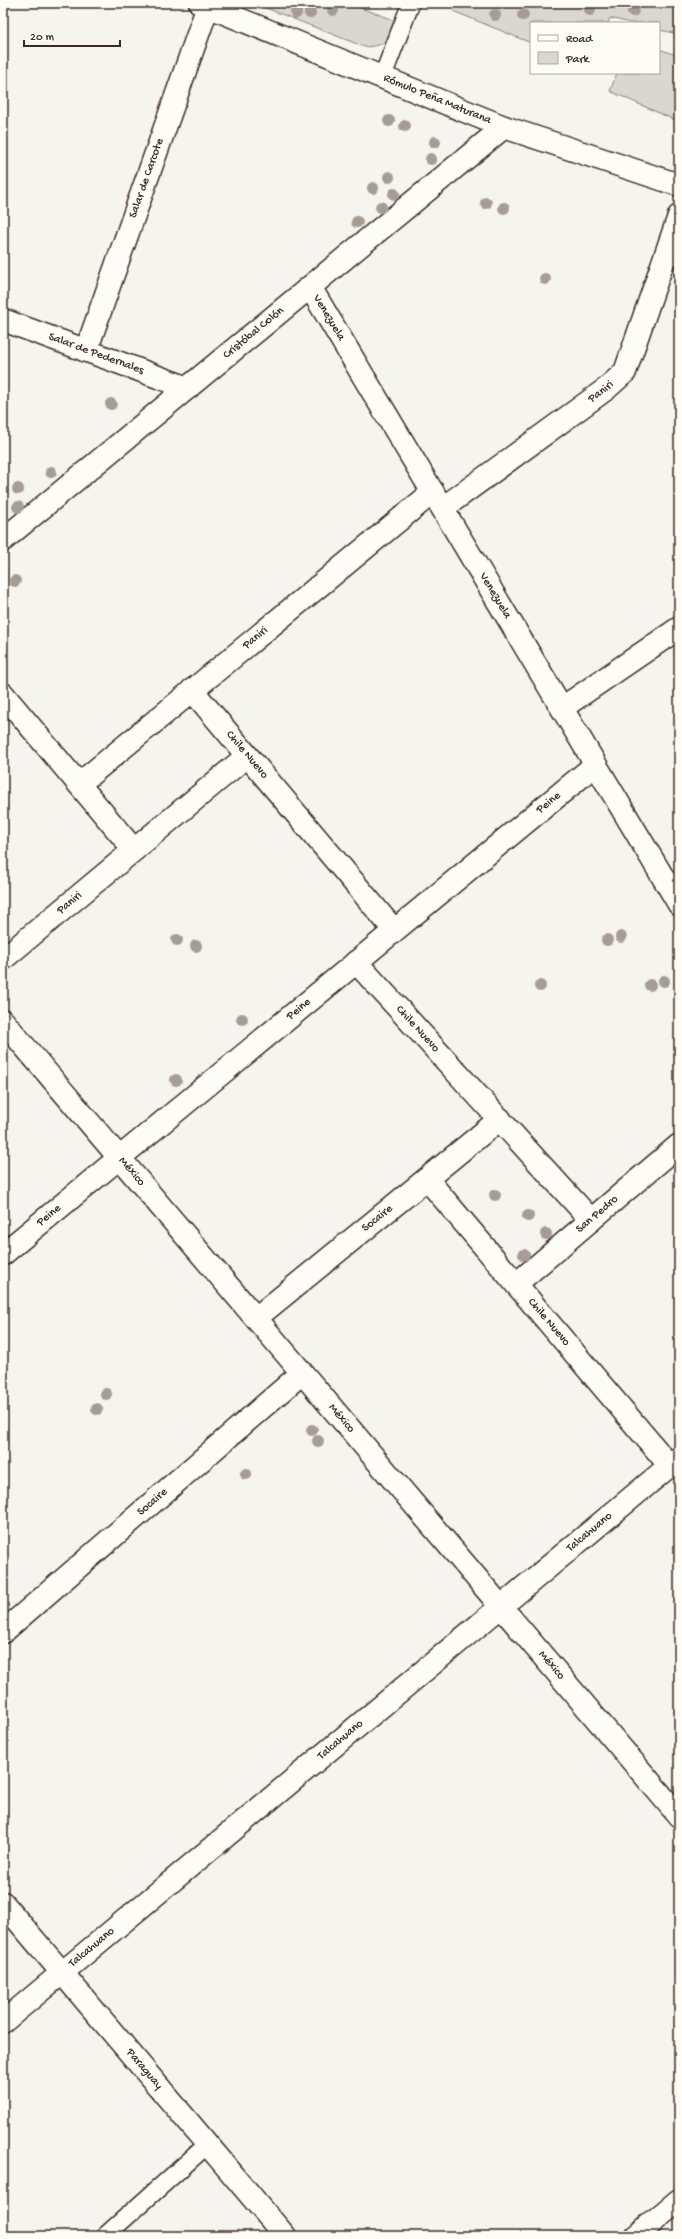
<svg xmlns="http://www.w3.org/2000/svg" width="682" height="2239" viewBox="0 0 682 2239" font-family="'Gochi Hand',sans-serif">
  <rect width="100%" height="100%" fill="#f5f4ee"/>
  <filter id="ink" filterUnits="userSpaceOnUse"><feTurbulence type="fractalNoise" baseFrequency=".025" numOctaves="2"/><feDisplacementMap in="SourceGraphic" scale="8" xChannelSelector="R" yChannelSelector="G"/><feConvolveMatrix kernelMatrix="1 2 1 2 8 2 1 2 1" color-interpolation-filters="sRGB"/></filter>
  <g filter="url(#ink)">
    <path fill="#dad6d0" stroke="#8a8077" d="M 253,3 L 347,3 L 397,21 C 389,41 388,45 365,47 Z
      M 454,3 L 679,3 L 679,34 L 659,30 L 659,23 L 630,23 L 610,18 L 608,23 L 531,23 L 531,43 L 453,11 Z
      M 659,49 L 679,56 L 679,122 L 610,91 L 617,73 L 659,73 Z"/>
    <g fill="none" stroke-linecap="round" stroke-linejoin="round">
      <defs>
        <path id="lane" d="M 382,78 L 411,3
          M 105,2236 L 207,2145"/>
        <g id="street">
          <path id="s1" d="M 200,3 L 504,127 L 679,185"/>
          <path id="s2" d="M 310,287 L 679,904"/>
          <path id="s3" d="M 3,320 L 188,388"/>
          <path id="s4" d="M 86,351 L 208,6"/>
          <path id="s5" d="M 443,508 L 606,389 L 625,372 L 679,216"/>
          <path id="s6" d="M 3,540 L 504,127"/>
          <path id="s7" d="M 192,690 L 394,930"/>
          <path d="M 3,694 L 134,850"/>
          <path d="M 562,708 L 679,628"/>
          <path id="s8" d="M 79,784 L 433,492"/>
          <path id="s9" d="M 3,959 L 247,756"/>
          <path id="s10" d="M 356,962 L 591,1220"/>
          <path id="s11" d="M 3,1021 L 679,1816"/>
          <path id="s12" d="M 427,1179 L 670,1466"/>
          <path id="s13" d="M 3,1254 L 595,765"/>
          <path id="s14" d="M 516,1284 L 679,1145"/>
          <path id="s15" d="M 256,1318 L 500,1119"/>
          <path id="s16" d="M 3,1632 L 302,1373"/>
          <path id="s17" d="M 3,2022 L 679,1458"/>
          <path d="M 636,2236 L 679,2200"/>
        </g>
        <g id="secondary">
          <path id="s18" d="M 3,1903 L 285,2236"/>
        </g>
      </defs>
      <use href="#lane" stroke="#3b2a1e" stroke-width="20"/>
      <use href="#street" stroke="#3b2a1e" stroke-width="25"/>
      <use href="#secondary" stroke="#3b2a1e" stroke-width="25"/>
      <use href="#lane" stroke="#fdfcf7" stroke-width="17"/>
      <use href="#street" stroke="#fdfcf7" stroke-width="22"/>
      <use href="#secondary" stroke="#fdfcf7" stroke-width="22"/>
    </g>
    <g fill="#a59d94">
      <circle cx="333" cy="10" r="6"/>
      <circle cx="590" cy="10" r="6"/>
      <circle cx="633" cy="11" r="6"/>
      <circle cx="296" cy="13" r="6"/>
      <circle cx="310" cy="13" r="6"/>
      <circle cx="495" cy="15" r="6"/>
      <circle cx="523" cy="15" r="6"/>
      <circle cx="389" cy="121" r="6"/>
      <circle cx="405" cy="126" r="6"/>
      <circle cx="435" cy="142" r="6"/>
      <circle cx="431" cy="159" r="6"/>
      <circle cx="389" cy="177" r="6"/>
      <circle cx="373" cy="188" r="6"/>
      <circle cx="394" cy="194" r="6"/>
      <circle cx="486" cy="203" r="6"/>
      <circle cx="381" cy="207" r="6"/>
      <circle cx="504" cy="208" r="6"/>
      <circle cx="357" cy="222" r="6"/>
      <circle cx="545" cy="279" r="6"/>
      <circle cx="111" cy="404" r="6"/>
      <circle cx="51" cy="472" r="6"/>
      <circle cx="18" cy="489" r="6"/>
      <circle cx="18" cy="507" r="6"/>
      <circle cx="15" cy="581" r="6"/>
      <circle cx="621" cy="937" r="6"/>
      <circle cx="177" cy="940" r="6"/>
      <circle cx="607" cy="940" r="6"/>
      <circle cx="196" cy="946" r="6"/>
      <circle cx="664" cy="981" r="6"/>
      <circle cx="650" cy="985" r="6"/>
      <circle cx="540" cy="986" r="6"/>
      <circle cx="242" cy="1019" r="6"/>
      <circle cx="176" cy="1080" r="6"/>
      <circle cx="495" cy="1195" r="6"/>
      <circle cx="528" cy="1216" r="6"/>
      <circle cx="546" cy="1234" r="6"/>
      <circle cx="524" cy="1255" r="6"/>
      <circle cx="106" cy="1394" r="6"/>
      <circle cx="97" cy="1409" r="6"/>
      <circle cx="312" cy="1430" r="6"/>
      <circle cx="318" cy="1441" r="6"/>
      <circle cx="246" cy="1474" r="6"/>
    </g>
  </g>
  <g text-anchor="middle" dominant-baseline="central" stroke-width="3" stroke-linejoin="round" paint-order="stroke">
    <g font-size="12" fill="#3b2a1e" stroke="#fdfcf7">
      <text stroke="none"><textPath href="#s1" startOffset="256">Rómulo Peña Maturana</textPath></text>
      <text stroke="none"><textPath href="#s4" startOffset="183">Salar de Carcote</textPath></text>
      <text stroke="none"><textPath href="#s2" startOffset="36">Venezuela</textPath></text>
      <text stroke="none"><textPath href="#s6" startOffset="325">Cristóbal Colón</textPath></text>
      <text stroke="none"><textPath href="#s3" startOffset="99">Salar de Pedernales</textPath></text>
      <text stroke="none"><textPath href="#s5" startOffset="196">Paniri</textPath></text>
      <text stroke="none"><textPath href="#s2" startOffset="360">Venezuela</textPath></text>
      <text stroke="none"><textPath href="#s8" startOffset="229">Paniri</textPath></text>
      <text stroke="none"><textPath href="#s7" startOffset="85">Chile Nuevo</textPath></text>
      <text stroke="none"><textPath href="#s13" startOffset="708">Peine</textPath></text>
      <text stroke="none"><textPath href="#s9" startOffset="87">Paniri</textPath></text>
      <text stroke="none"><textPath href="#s13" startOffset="384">Peine</textPath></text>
      <text stroke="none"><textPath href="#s10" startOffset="91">Chile Nuevo</textPath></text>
      <text stroke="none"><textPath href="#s11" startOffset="198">México</textPath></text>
      <text stroke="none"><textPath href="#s14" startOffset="107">San Pedro</textPath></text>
      <text stroke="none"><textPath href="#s13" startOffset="60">Peine</textPath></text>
      <text stroke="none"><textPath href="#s15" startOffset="157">Socaire</textPath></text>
      <text stroke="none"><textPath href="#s12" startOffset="188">Chile Nuevo</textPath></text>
      <text stroke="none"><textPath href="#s11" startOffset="522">México</textPath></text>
      <text stroke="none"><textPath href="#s16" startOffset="198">Socaire</textPath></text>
      <text stroke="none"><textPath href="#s17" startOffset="764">Talcahuano</textPath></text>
      <text stroke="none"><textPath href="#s11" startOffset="846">México</textPath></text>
      <text stroke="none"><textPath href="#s17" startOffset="440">Talcahuano</textPath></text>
      <text stroke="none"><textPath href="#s17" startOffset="116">Talcahuano</textPath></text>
      <text stroke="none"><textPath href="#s18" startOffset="218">Paraguay</textPath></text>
    </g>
  </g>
  <rect width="682" height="2239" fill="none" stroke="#fdfcf7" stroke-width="16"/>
  <rect x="8" y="8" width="666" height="2223" fill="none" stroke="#3b2a1e" stroke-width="1.5" filter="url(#ink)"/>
  <rect x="530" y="22" width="130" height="52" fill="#fdfcf7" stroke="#afa8a0"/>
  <rect x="538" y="35" width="20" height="6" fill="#fdfcf7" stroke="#afa8a0"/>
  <text x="566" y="42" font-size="12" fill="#3b2a1e">Road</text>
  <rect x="538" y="52" width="20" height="12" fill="#dad6d0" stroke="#afa8a0"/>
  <text x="566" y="62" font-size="12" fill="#3b2a1e">Park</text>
  <path d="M24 40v6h96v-6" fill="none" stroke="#3b2a1e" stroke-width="2"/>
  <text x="30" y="40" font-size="12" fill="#3b2a1e" stroke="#fdfcf7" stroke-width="3" paint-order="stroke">20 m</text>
</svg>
